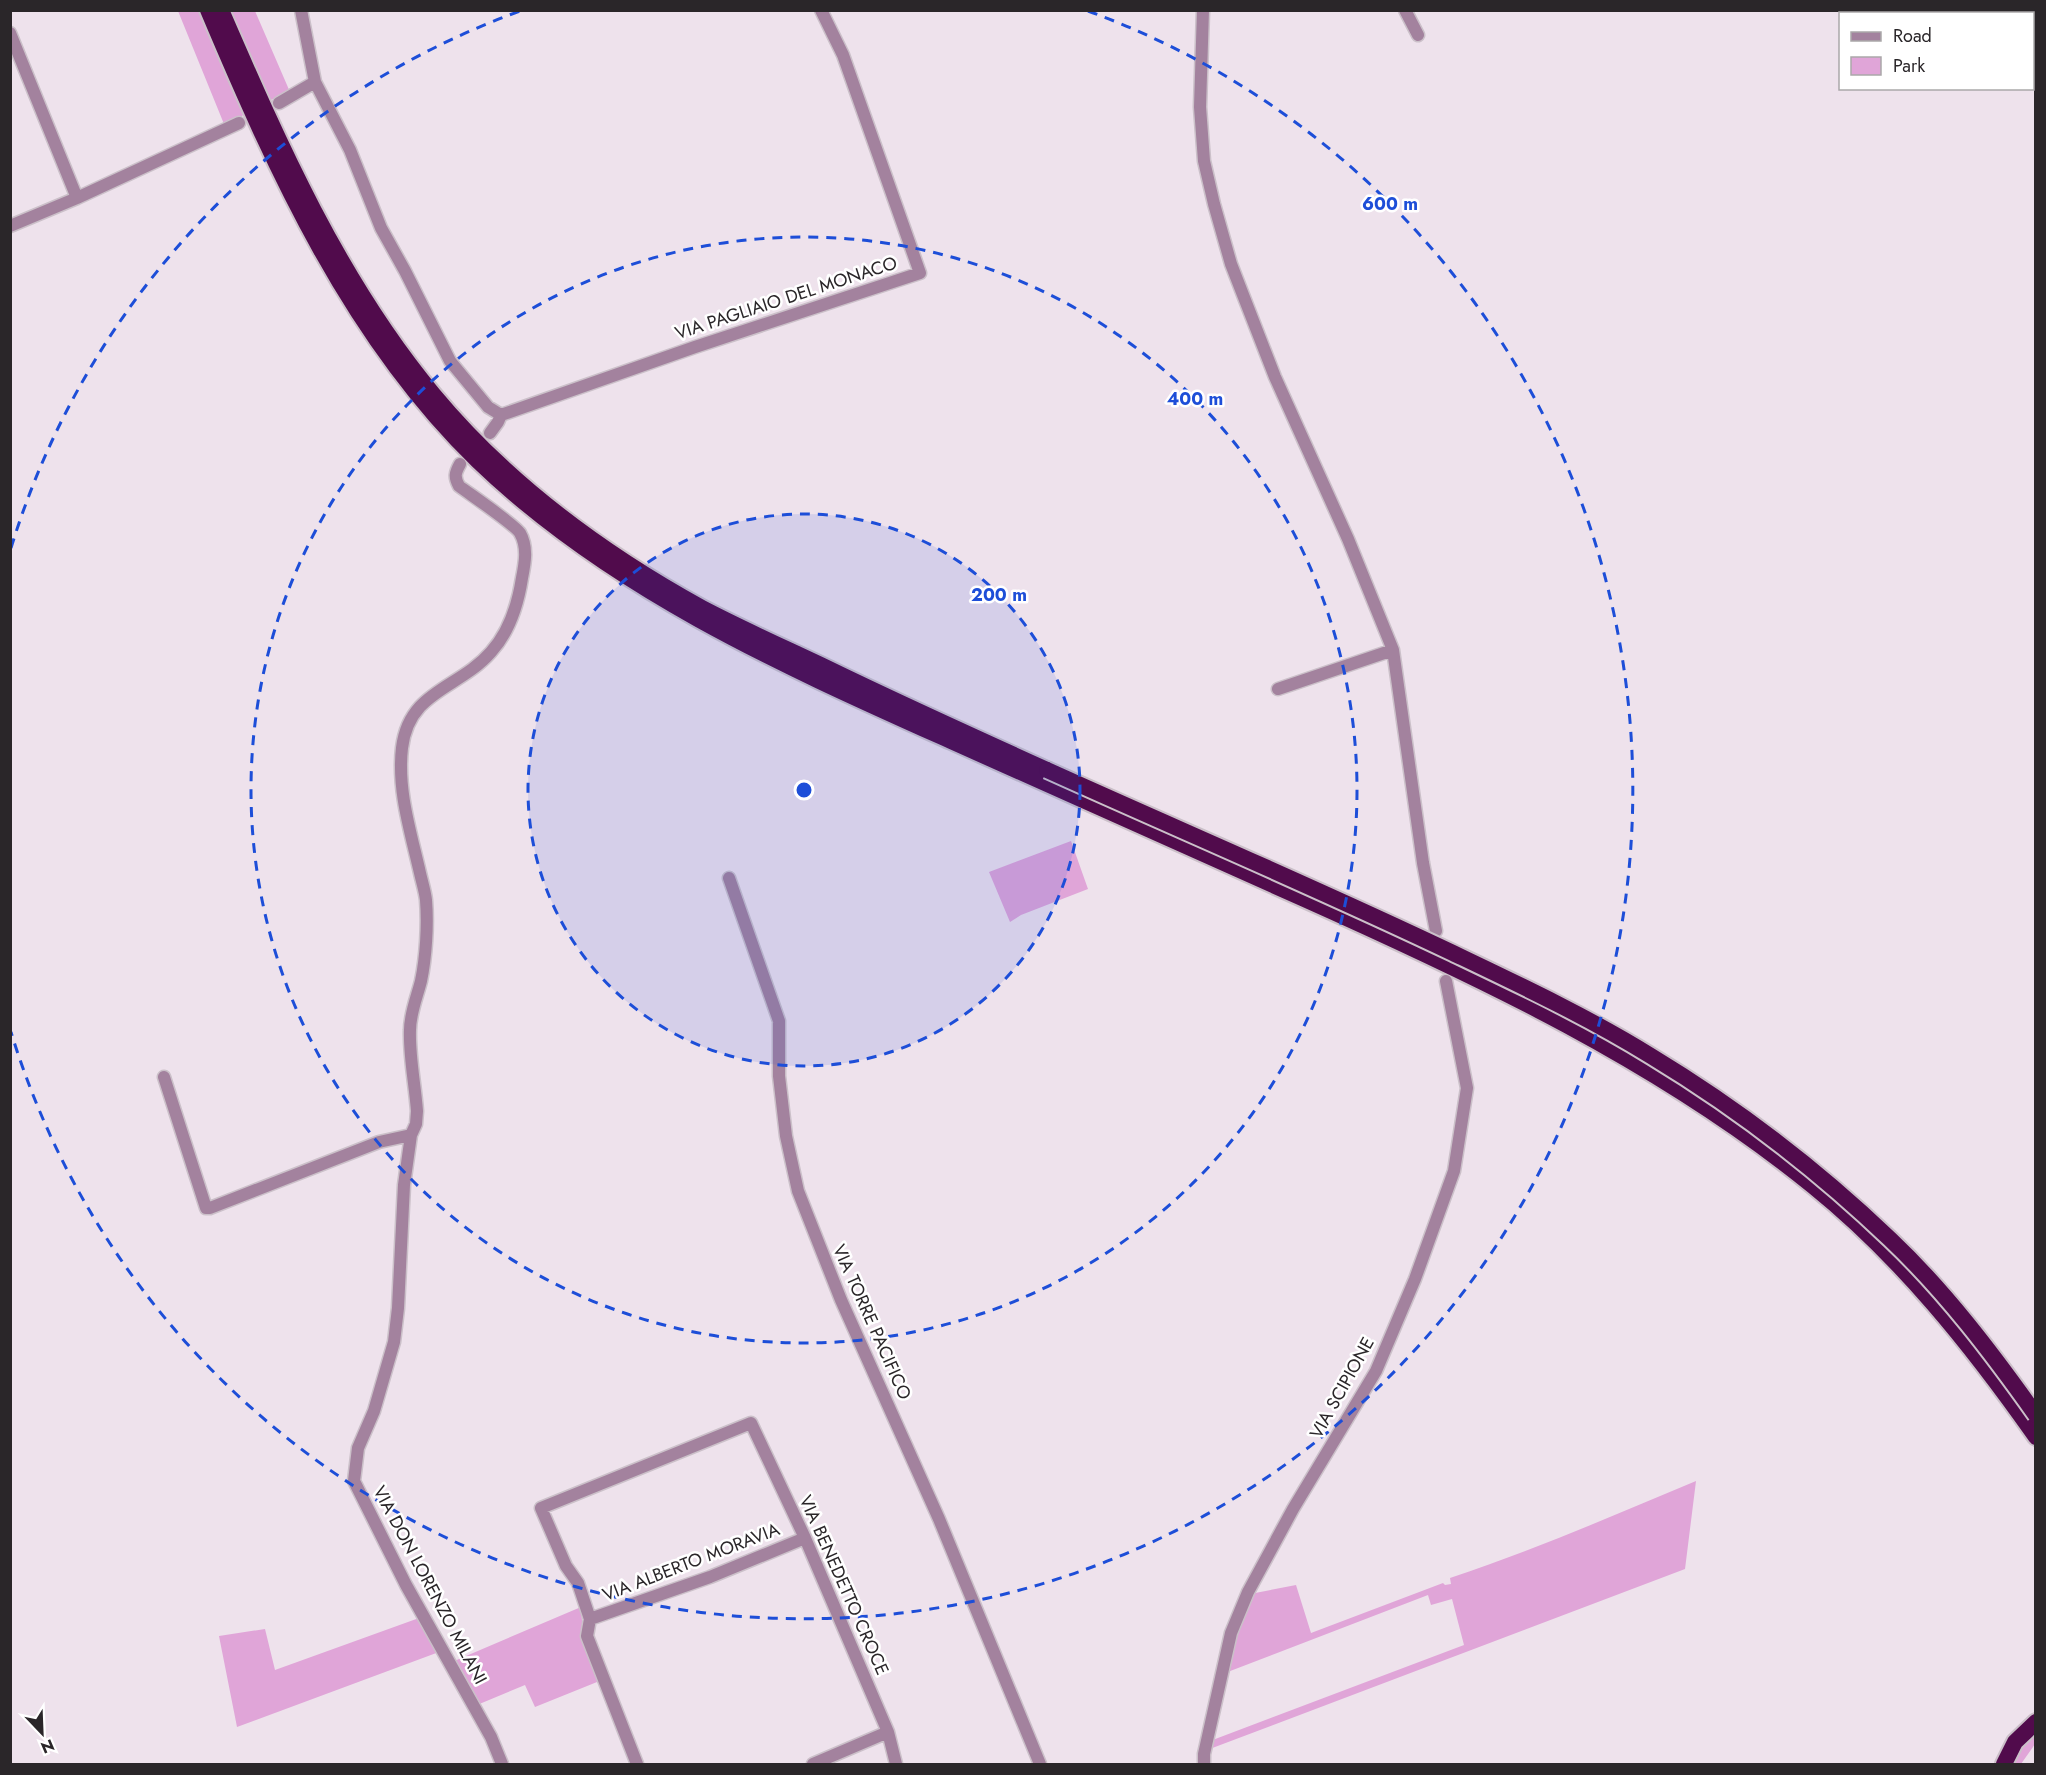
<svg xmlns="http://www.w3.org/2000/svg" width="2046" height="1775" viewBox="0 0 2046 1775" font-family="Jost,sans-serif">
  <rect width="100%" height="100%" fill="#eee2ec"/>
  <path fill="#e0a5d8" d="M 178,11 L 199,11 L 244,115 L 224,124 Z
    M 227,11 L 255,11 L 290,92 L 266,102 Z
    M 1071,841 L 1088,889 L 1021,915 L 1010,922 L 989,872 Z
    M 1696,1481 L 1685,1569 L 1207,1750 L 1210,1741 L 1464,1645 L 1452,1599 L 1431,1605 L 1428,1595 L 1225,1673 L 1235,1632 L 1250,1594 L 1296,1585 L 1311,1633 L 1443,1583 L 1445,1585 L 1451,1584 L 1450,1578 C 1534,1550 1615,1515 1696,1481 Z
    M 581,1607 L 583,1634 L 602,1680 L 535,1707 L 525,1685 L 477,1705 L 452,1662 Z
    M 419,1618 L 439,1652 L 237,1727 L 219,1636 L 265,1629 L 275,1670 Z
    M 2035,1731 L 2035,1744 L 2021,1764 L 2011,1764 L 2019,1749 Z"/>
  <g fill="none" stroke-linecap="round" stroke-linejoin="round">
    <defs>
      <path id="minor" d="M 301,10 L 315,82 L 350,150 L 381,228 L 405,271 L 450,361 L 488,407 L 501,415
        M 1203,10 L 1200,107 L 1204,161 L 1214,204 L 1231,264 L 1275,377 L 1348,539 L 1393,650 L 1423,863 L 1436,931
        M 1405,10 L 1418,35
        M 1922,10 L 1923,14
        M 2004,10 L 2010,14
        M 10,33 L 77,198
        M 2032,33 L 2036,32
        M 279,103 L 315,82
        M 10,226 L 77,198 L 239,123
        M 501,415 L 695,347 L 920,273 L 843,55 L 821,10
        M 490,433 L 498,422 L 501,415
        M 460,464 C 455,473 454,477 459,486 C 471,495 514,524 520,533 C 528,547 525,563 522,578 C 518,604 509,632 491,652 C 459,689 409,690 402,748 C 397,790 411,833 420,873 C 422,882 425,891 426,900 C 428,925 426,957 421,981 C 417,997 410,1013 410,1030 C 409,1056 415,1084 417,1111 L 416,1124 L 411,1135 L 404,1185 L 398,1308 L 394,1342 L 374,1411 L 358,1448 L 354,1481 L 406,1585 L 491,1737 L 502,1764
        M 1278,689 L 1393,650
        M 729,878 L 779,1021 L 779,1076 L 786,1136 L 798,1191 L 841,1300 L 939,1519 L 1040,1764
        M 164,1077 L 206,1208 L 210,1208 L 379,1142 L 411,1135
        M 590,1619 L 710,1577 L 805,1538
        M 637,1764 L 587,1636 L 590,1619 L 578,1583 L 566,1566 L 541,1508 L 751,1423 L 805,1538 L 888,1732 L 896,1764
        M 813,1764 L 888,1732
        M 1204,1764 L 1204,1754 L 1231,1633 L 1248,1592 L 1293,1509 L 1376,1371 L 1415,1279 L 1454,1171 L 1467,1088 L 1446,981"/>
      <path id="highway" d="M 208,10 C 276,171 351,338 478,461 C 612,590 784,666 951,741 C 1068,793 1185,845 1302,898 C 1481,978 1660,1062 1813,1186 C 1901,1257 1972,1346 2036,1437
        M 221,10 C 279,144 339,281 433,394 C 506,482 602,553 702,608 C 744,630 787,649 829,669 C 901,704 974,737 1047,770
        M 2004,1764 L 2015,1742 L 2036,1722"/>
    </defs>
    <use href="#minor" stroke="#cbc0c9" stroke-width="15"/>
    <use href="#highway" stroke="#cbc0c9" stroke-width="20"/>
    <use href="#minor" stroke="#a3829e" stroke-width="12"/>
    <use href="#highway" stroke="#510b4c" stroke-width="16"/>
    <defs>
      <path id="highway-bridge" d="M 1047,770 C 1182,831 1319,889 1453,953 C 1520,985 1588,1017 1651,1056 C 1737,1108 1818,1170 1890,1239 C 1945,1291 1992,1353 2036,1415"/>
    </defs>
    <use href="#highway-bridge" stroke="#cbc0c9" stroke-width="20" stroke-linecap="butt"/>
    <use href="#highway-bridge" stroke="#510b4c" stroke-width="16"/>
  </g>
  <circle cx="804" cy="790" r="276" fill="#1d4ed8" fill-opacity=".12"/>
  <g fill="none" stroke="#1d4ed8" stroke-width="3" stroke-dasharray="10 8">
    <circle cx="804" cy="790" r="276"/>
    <circle cx="804" cy="790" r="553"/>
    <path d="M11 548A829 829 0 0 1 520 11M1088 11A829 829 0 1 1 11 1032"/>
  </g>
  <g text-anchor="middle" dominant-baseline="central" stroke-width="5" stroke-linejoin="round" paint-order="stroke">
    <g font-size="18" fill="#2a2629" stroke="#fff">
      <text transform="translate(786 298) rotate(-18)">VIA PAGLIAIO DEL MONACO</text>
      <text transform="translate(872 1322) rotate(66)">VIA TORRE PACIFICO</text>
      <text transform="translate(1342 1388) rotate(-61)">VIA SCIPIONE</text>
      <text transform="translate(691 1562) rotate(-21)">VIA ALBERTO MORAVIA</text>
      <text transform="translate(430 1585) rotate(62)">VIA DON LORENZO MILANI</text>
      <text transform="translate(844 1585) rotate(66)">VIA BENEDETTO CROCE</text>
    </g>
  </g>
  <circle cx="804" cy="790" r="9" fill="#1d4ed8" stroke="#fff" stroke-width="3"/>
  <g font-size="18" text-anchor="middle" font-weight="bold" fill="#1d4ed8" stroke="#fff" stroke-width="5" stroke-linejoin="round" paint-order="stroke">
    <text x="1390" y="210">600 m</text>
    <text x="1195" y="405">400 m</text>
    <text x="999" y="601">200 m</text>
  </g>
  <rect width="2046" height="1775" fill="none" stroke="#2a2629" stroke-width="24"/>
  <rect x="1839" y="12" width="195" height="78" fill="#ffffff" stroke="#aaa8a9" stroke-width="1.5"/>
  <rect x="1851" y="32" width="30" height="9" fill="#a3829e" stroke="#aaa8a9" stroke-width="1.5"/>
  <text x="1893" y="42" font-size="18" fill="#2a2629">Road</text>
  <rect x="1851" y="57" width="30" height="18" fill="#e0a5d8" stroke="#aaa8a9" stroke-width="1.5"/>
  <text x="1893" y="72" font-size="18" fill="#2a2629">Park</text>
  <g transform="translate(42 1733) rotate(157)" stroke="#ffffff" stroke-width="4.5" paint-order="stroke">
  <path d="M0-4.5L10 22L0 15L-10 22Z" fill="#2a2629"/>
  <text y="-9" font-size="16" font-weight="bold" text-anchor="middle" fill="#2a2629">N</text>
  </g>
</svg>
